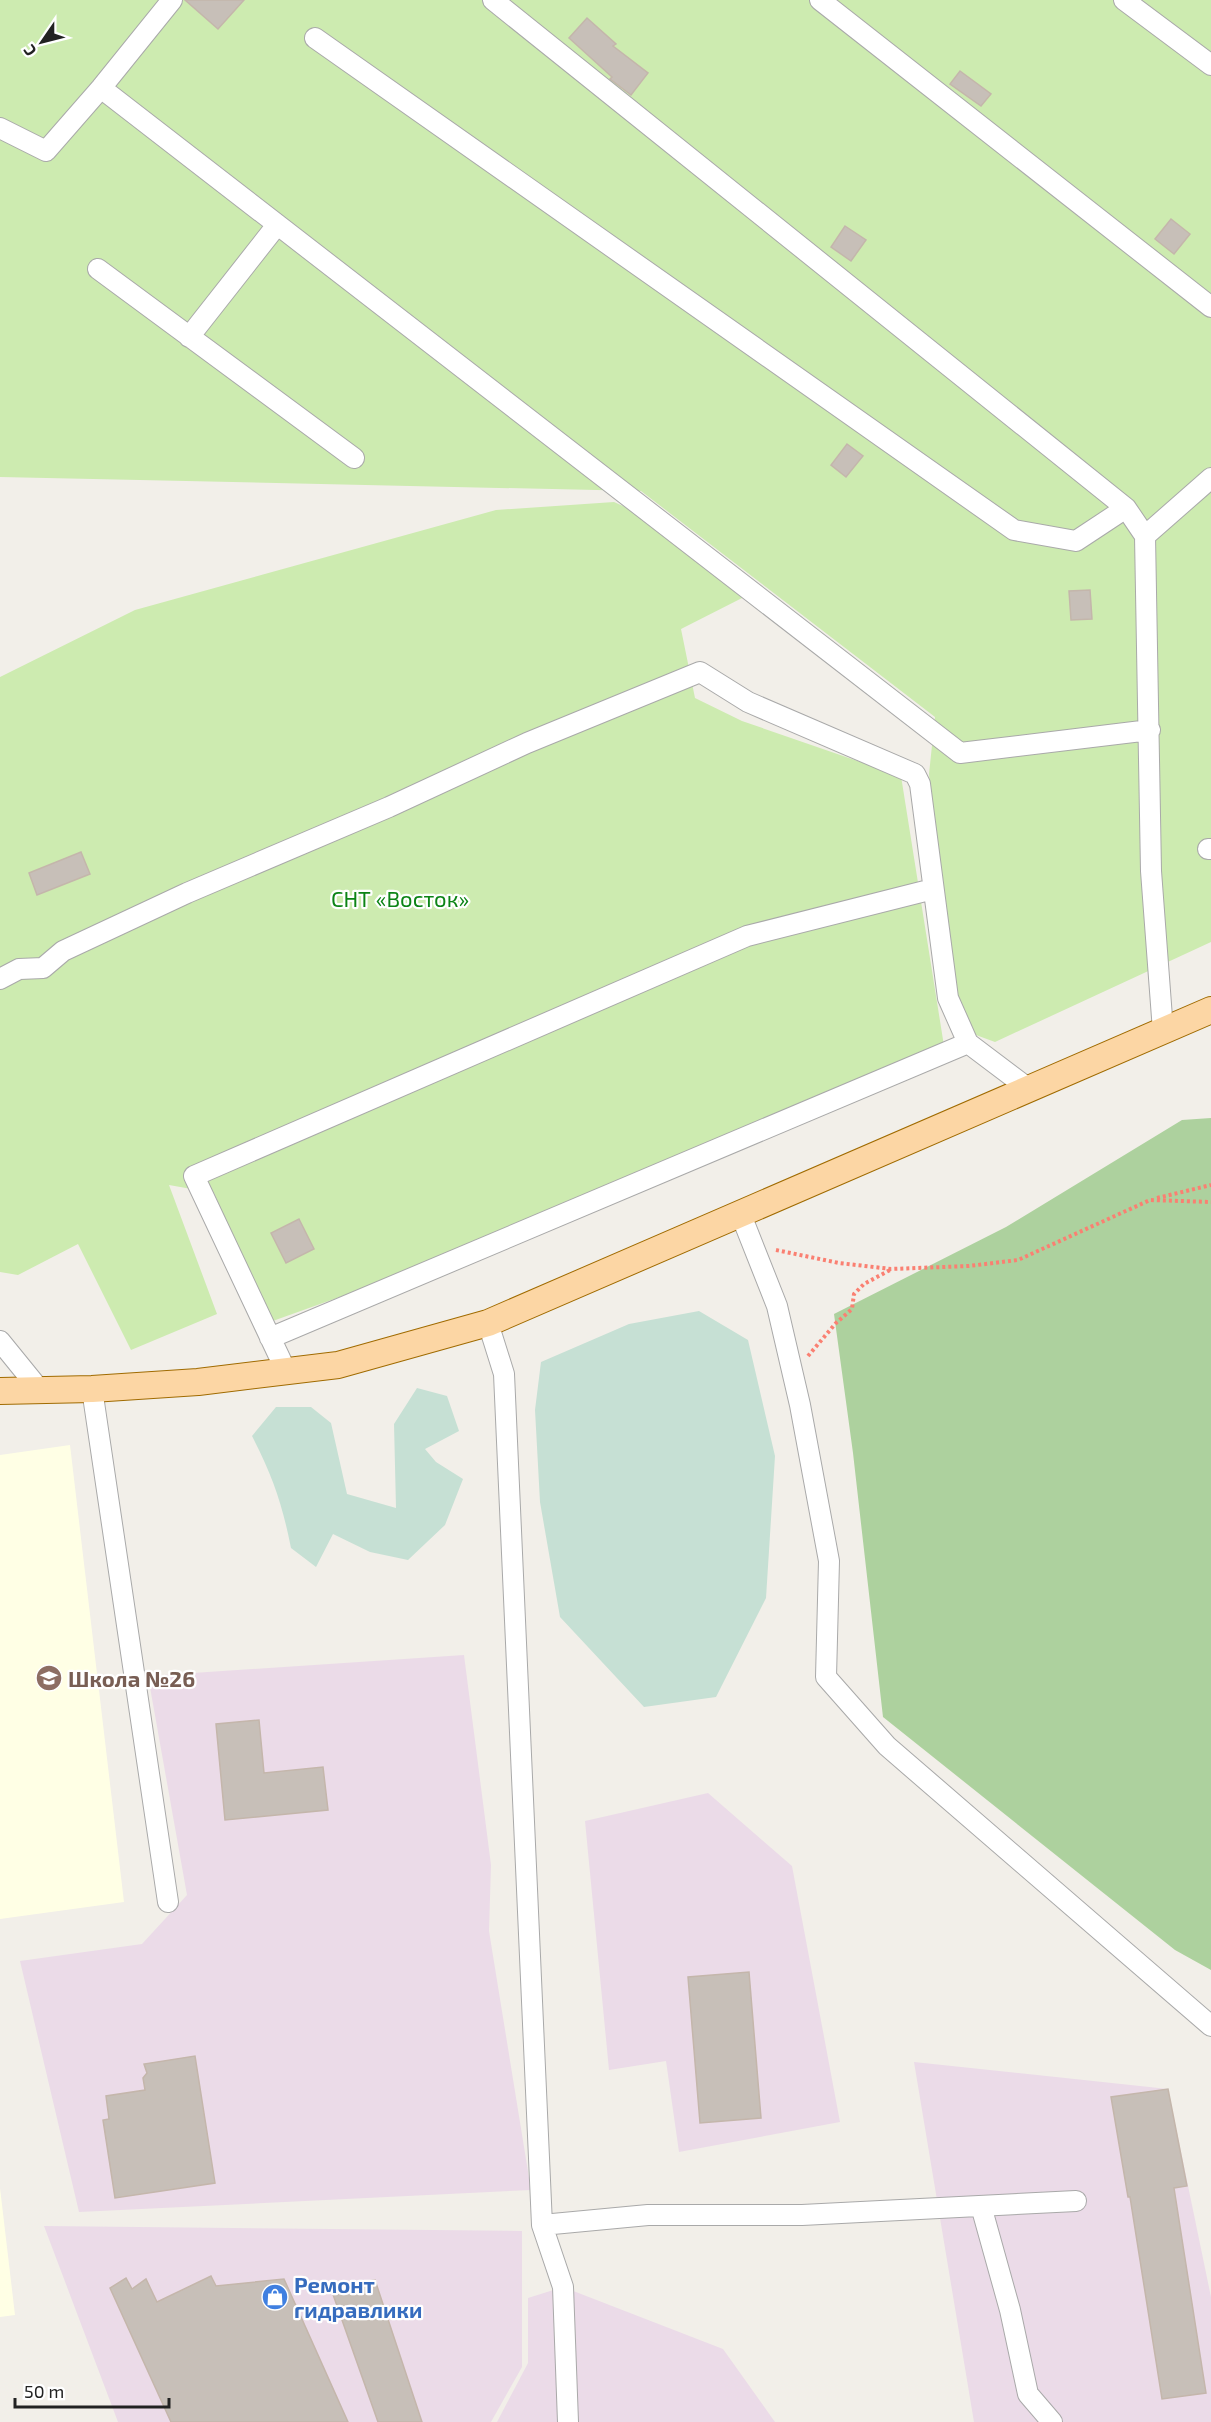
<svg xmlns="http://www.w3.org/2000/svg" width="1211" height="2422" viewBox="0 0 1211 2422" font-family="'Exo 2',sans-serif">
  <rect width="100%" height="100%" fill="#f2efe9"/>
  <path fill="#ebdbe8" d="M 464,1655 L 491,1865 L 489,1931 L 531,2190 L 79,2212 L 20,1961 L 142,1944 L 187,1895 L 148,1676 Z
    M 708,1793 L 792,1866 L 840,2122 L 679,2152 L 666,2061 L 609,2070 L 585,1821 Z
    M 914,2062 L 1168,2089 L 1211,2297 L 1211,2422 L 974,2422 Z
    M 44,2226 L 522,2231 L 522,2367 L 491,2422 L 118,2422 Z
    M 563,2287 L 723,2349 L 775,2422 L 497,2422 L 528,2363 L 528,2298 Z"/>
  <path fill="#ffffe5" d="M 70,1445 L 124,1902 L 0,1919 L 0,1455 Z
    M 0,2188 L 15,2315 L 0,2317 Z"/>
  <path fill="#cdebb0" d="M 0,0 L 1211,0 L 1211,942 L 995,1042 L 965,1031 L 946,987 L 929,774 L 935,717 L 641,491 L 0,477 Z
    M 614,502 L 650,518 L 746,596 L 681,629 L 695,698 L 742,721 L 901,776 L 944,1046 L 401,1275 L 270,1322 L 214,1193 L 169,1185 L 217,1314 L 131,1350 L 78,1244 L 18,1275 L 0,1272 L 0,677 L 135,610 L 496,510 Z"/>
  <path fill="#add19e" d="M 1211,1118 L 1211,1970 L 1175,1950 L 883,1717 L 853,1453 L 834,1314 L 1006,1227 L 1182,1120 Z"/>
  <path fill="#c6e0d4" d="M 699,1311 L 748,1340 L 775,1456 L 766,1598 L 716,1697 L 644,1707 L 560,1617 L 540,1502 L 535,1410 L 541,1362 L 629,1324 Z
    M 417,1388 L 447,1396 L 459,1431 L 425,1449 L 436,1462 L 463,1479 L 445,1525 L 408,1560 L 370,1552 L 333,1534 L 316,1567 L 291,1548 C 282,1503 273,1477 252,1436 L 276,1407 L 311,1407 L 331,1423 L 347,1494 L 396,1508 L 394,1424 Z"/>
  <path fill="#c7bfb8" stroke="#c4b6ab" stroke-width="1.5" d="M 185,0 L 244,0 L 218,29 Z
    M 587,18 L 616,44 L 613,46 L 648,73 L 631,95 L 610,79 L 612,77 L 569,38 Z
    M 960,71 L 991,94 L 981,106 L 950,84 Z
    M 1171,219 L 1190,234 L 1174,254 L 1155,239 Z
    M 845,226 L 866,240 L 851,261 L 831,247 Z
    M 847,444 L 863,456 L 846,477 L 831,465 Z
    M 1090,590 L 1092,619 L 1071,620 L 1069,591 Z
    M 81,852 L 90,874 L 37,895 L 29,873 Z
    M 299,1219 L 314,1249 L 286,1263 L 271,1233 Z
    M 259,1720 L 264,1773 L 323,1767 L 328,1810 L 225,1820 L 216,1724 Z
    M 749,1972 L 761,2118 L 700,2123 L 688,1977 Z
    M 195,2056 L 215,2183 L 115,2198 L 103,2120 L 109,2119 L 106,2096 L 145,2090 L 143,2078 L 147,2073 L 144,2064 Z
    M 1168,2089 L 1187,2186 L 1174,2188 L 1206,2393 L 1162,2399 L 1130,2197 L 1128,2197 L 1111,2097 Z
    M 211,2276 L 216,2286 L 284,2279 L 348,2422 L 171,2422 L 110,2288 L 126,2278 L 132,2289 L 146,2279 L 157,2302 Z
    M 375,2280 L 422,2422 L 378,2422 L 330,2286 Z"/>
  <g fill="none" stroke-linecap="round" stroke-linejoin="round">
    <defs>
      <path id="minor" d="M 493,0 L 1126,508 L 1145,536 L 1211,478
        M 820,0 L 1211,307
        M 1124,0 L 1211,65
        M 315,38 L 1014,530 L 1076,541 L 1126,508
        M 101,88 L 960,753 L 1150,730
        M 0,128 L 46,151 L 101,88 L 172,0
        M 98,269 L 354,458
        M 189,337 L 277,225
        M 1145,536 L 1151,871 L 1163,1031
        M 1208,849 L 1211,849
        M 0,979 L 19,969 L 43,968 L 63,951 L 187,893 L 389,807 L 527,743 L 700,672 L 748,702 L 915,774 L 920,784 L 948,998 L 968,1043 L 1029,1089
        M 741,1215 L 777,1306 L 800,1405 L 829,1561 L 826,1677 L 887,1746 L 1211,2026
        M 488,1323 L 504,1374 L 542,2225 L 563,2287 L 568,2422
        M 270,1338 L 968,1043
        M 0,1341 L 39,1389
        M 286,1371 L 194,1176 L 747,936 L 933,889
        M 92,1389 L 168,1902
        M 981,2206 L 1010,2310 L 1028,2394 L 1052,2422
        M 542,2225 L 648,2215 L 802,2215 L 1076,2201"/>
      <path id="major" d="M 0,1391 L 92,1389 L 198,1382 L 338,1365 L 488,1323 L 1211,1010"/>
    </defs>
    <use href="#minor" stroke="#a9a9a9" stroke-width="22"/>
    <use href="#major" stroke="#a06b00" stroke-width="28"/>
    <path stroke="#fa8072" stroke-width="4" stroke-dasharray="3 3" stroke-linecap="butt" d="M 1157,1198 L 1211,1185
      M 776,1250 L 839,1263 L 891,1269 L 969,1266 L 1018,1260 L 1150,1200 L 1211,1202
      M 808,1356 L 836,1323 L 852,1309 L 854,1294 L 864,1284 L 890,1270"/>
    <use href="#minor" stroke="#fff" stroke-width="20"/>
    <use href="#major" stroke="#fcd6a4" stroke-width="26"/>
  </g>
  <defs>
    <symbol id="school-disc" viewBox="-11 -11 22 22"><circle r="9.5" fill="#8d6e63" stroke="#fff"/><path d="M0-5L7-2L0 1L-7-2ZM-4 1L0 2.5L4 1V4Q0 6-4 4Z" fill="#fff"/></symbol>
    <symbol id="shop-disc" viewBox="-11 -11 22 22"><circle r="9.5" fill="#3f7fe0" stroke="#fff"/><path d="M-5-2.5h2.3a2.7 3.5 0 0 1 5.4 0H5L5.5 6h-11ZM-1.5-2.5h3a1.5 2.3 0 0 0-3 0Z" fill="#fff"/></symbol>
  </defs>
  <g fill-rule="evenodd">
    <use href="#school-disc" x="34" y="1663" width="30" height="30"/>
    <use href="#shop-disc" x="260" y="2282" width="30" height="30"/>
  </g>
  <g text-anchor="middle" dominant-baseline="central" stroke-width="4.5" stroke-linejoin="round" paint-order="stroke">
    <g font-size="22" fill="#0c8416" stroke="#fff">
      <text x="400" y="898">СНТ «Восток»</text>
    </g>
    <g font-size="22" font-weight="bold" fill="#785e54" stroke="#fff" text-anchor="start">
      <text x="68" y="1678">Школа №26</text>
    </g>
    <g font-size="22" font-weight="bold" fill="#366cbe" stroke="#fff" text-anchor="start">
      <text x="294" y="2284">Ремонт<tspan x="294" dy="25">гидравлики</tspan></text>
    </g>
  </g>
  <g transform="translate(42 42) rotate(235)" stroke="#ffffff" stroke-width="4.5" paint-order="stroke">
  <path d="M0-4.5L10 22L0 15L-10 22Z" fill="#222222"/>
  <text y="-9" font-size="16" font-weight="bold" text-anchor="middle" fill="#222222">С</text>
  </g>
  <path d="M15 2398v9h154v-9" fill="none" stroke="#222222" stroke-width="3"/>
  <text x="24" y="2398" font-size="18" fill="#222222" stroke="#ffffff" stroke-width="4.5" paint-order="stroke">50 m</text>
</svg>
